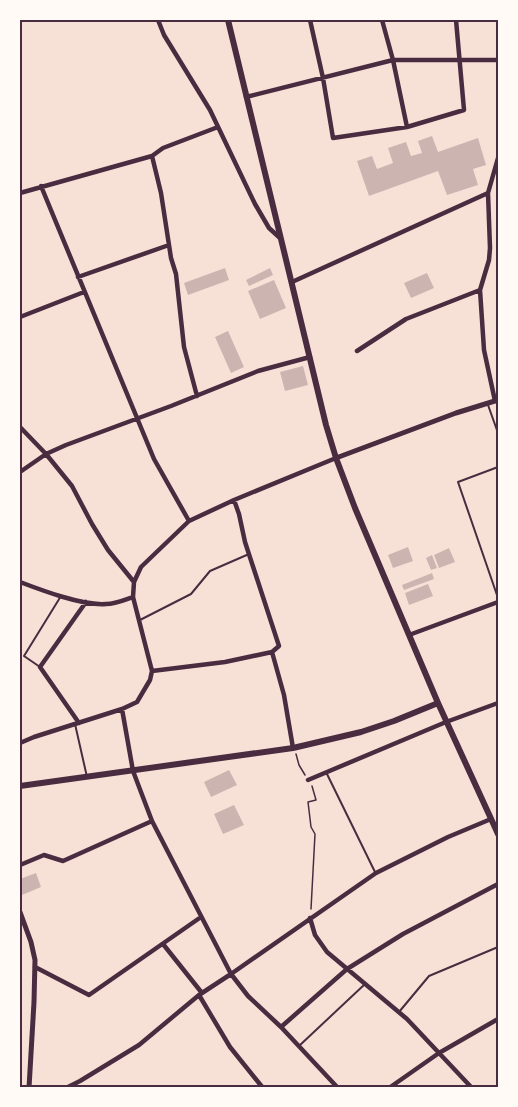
<svg xmlns="http://www.w3.org/2000/svg" width="518" height="1107" viewBox="0 0 518 1107" font-family="Ubuntu,sans-serif">
  <rect width="100%" height="100%" fill="#f7e1d7"/>
  <path fill="#ccb4b1" d="M 432,136 L 438,152 L 478,138 L 486,165 L 473,169 L 478,185 L 447,195 L 438,171 L 369,196 L 357,161 L 372,156 L 377,169 L 393,163 L 388,148 L 406,142 L 411,156 L 422,153 L 418,141 Z
    M 225,268 L 229,280 L 188,295 L 184,283 Z
    M 270,268 L 273,275 L 249,286 L 246,280 Z
    M 427,273 L 434,288 L 411,298 L 404,283 Z
    M 274,280 L 286,308 L 260,319 L 248,291 Z
    M 228,331 L 244,367 L 231,373 L 215,337 Z
    M 303,366 L 308,385 L 285,391 L 280,372 Z
    M 408,547 L 413,561 L 393,568 L 388,555 Z
    M 449,548 L 455,562 L 439,568 L 434,555 Z
    M 432,555 L 437,568 L 431,570 L 426,558 Z
    M 432,573 L 434,579 L 404,590 L 402,585 Z
    M 428,584 L 433,596 L 409,605 L 405,593 Z
    M 229,770 L 237,785 L 211,797 L 204,782 Z
    M 234,805 L 244,825 L 223,834 L 214,814 Z
    M 36,873 L 41,887 L 22,895 L 20,889 L 20,879 Z"/>
  <g fill="none" stroke-linecap="round" stroke-linejoin="round">
    <path stroke="#4a2c40" stroke-width="1.5" d="M 296,754 L 299,765 L 305,775
      M 311,909 L 315,834 L 311,827 L 308,802 L 316,800 L 312,786"/>
    <path stroke="#4a2c40" stroke-width="2" d="M 488,405 L 498,433
      M 498,467 L 458,482 L 498,598
      M 140,620 L 191,594 L 210,571 L 249,554
      M 40,667 L 24,656 L 61,596
      M 75,724 L 87,777
      M 326,772 L 375,872
      M 399,1012 L 429,976 L 498,947
      M 299,1046 L 365,984"/>
    <path stroke="#4a2c40" stroke-width="4.5" d="M 158,20 L 164,35 L 210,110 L 255,204 L 269,228 L 280,238
      M 310,20 L 323,78 L 333,138 L 407,127 L 464,110 L 456,20
      M 382,20 L 393,60 L 407,127
      M 246,97 L 393,60 L 498,60
      M 152,156 L 161,193 L 171,258 L 176,274 L 184,347 L 197,396
      M 41,186 L 154,459 L 189,521
      M 20,193 L 152,156 L 163,148 L 218,127
      M 78,277 L 169,245
      M 292,282 L 488,193
      M 20,317 L 84,292
      M 357,351 L 406,319 L 480,290
      M 495,401 L 484,350 L 480,290 L 489,260 L 490,248 L 488,193 L 498,158
      M 20,427 L 46,454 L 72,486 L 92,524 L 108,550 L 134,582
      M 20,472 L 46,454 L 66,445 L 171,406 L 258,371 L 310,357
      M 20,582 C 41,590 83,606 106,604 C 116,604 124,600 133,597
      M 409,635 L 498,602
      M 272,652 L 284,695 L 293,748
      M 152,671 L 225,662 L 272,652 L 279,646 L 245,542 L 239,514 L 234,500
      M 79,723 L 40,667 L 86,602
      M 20,743 L 34,737 L 122,709 L 137,702 L 150,680 L 152,671 L 133,597 L 134,582 L 141,567 L 189,521 L 234,500 L 336,458
      M 308,780 L 446,722 L 498,703
      M 20,865 L 44,855 L 63,861 L 152,821
      M 310,918 L 315,935 L 327,952 L 407,1019 L 472,1088
      M 163,944 L 202,993
      M 35,967 L 89,995 L 201,917
      M 199,995 L 230,1047 L 263,1088
      M 281,1027 L 347,969 L 403,934 L 498,884
      M 66,1088 L 80,1081 L 139,1045 L 199,995 L 231,974 L 152,821 L 133,771 L 122,709
      M 338,1088 L 281,1027 L 248,996 L 231,974 L 376,873 L 448,837 L 491,819
      M 389,1088 L 439,1053 L 498,1019"/>
    <path stroke="#4a2c40" stroke-width="5" d="M 336,458 L 456,413 L 498,400
      M 20,912 L 31,942 L 35,960 L 34,1002 L 29,1088"/>
    <path stroke="#4a2c40" stroke-width="6" d="M 228,20 L 326,425 L 336,458 L 355,508 L 438,703 L 498,834
      M 20,786 L 293,748 L 361,732 L 394,721 L 438,703"/>
  </g>
  <rect width="518" height="1107" fill="none" stroke="#fffaf5" stroke-width="42"/>
  <rect x="21" y="21" width="476" height="1065" fill="none" stroke="#4a2c40" stroke-width="2"/>
</svg>
